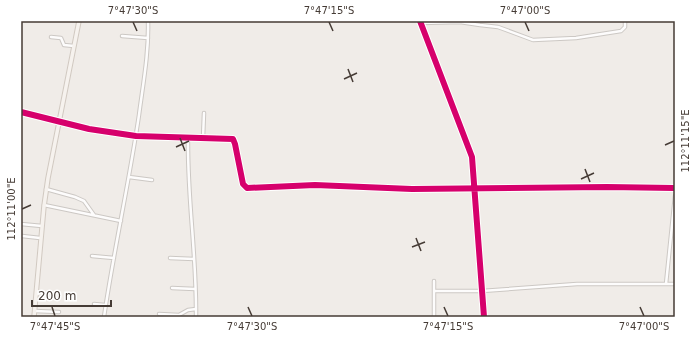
<svg xmlns="http://www.w3.org/2000/svg" width="696" height="338" viewBox="0 0 696 338" font-family="'DejaVu Sans',sans-serif">
  <rect width="100%" height="100%" fill="#f0ece8"/>
  <g fill="none" stroke-linecap="round" stroke-linejoin="round">
    <defs>
      <path id="minor" d="M 420,21 L 472,157 L 484,317
        M 421,23 L 460,22 L 480,25 L 498,27 L 533,40 L 576,38 L 621,31 L 625,27 L 625,21
        M 122,36 L 148,38
        M 51,37 L 61,38 L 64,45 L 74,46
        M 21,112 L 89,129 L 136,136 L 233,139 L 235,144 L 243,184 L 247,188 L 315,185 L 412,189 L 607,187 L 675,188
        M 188,137 C 187,198 197,257 196,317
        M 203,138 L 204,113
        M 129,177 L 152,180
        M 46,189 L 75,197 L 84,201 L 94,215
        M 44,205 L 121,221
        M 21,224 L 42,226
        M 22,236 L 40,238
        M 92,256 L 114,258
        M 170,258 L 194,259
        M 434,281 L 434,317
        M 666,284 L 675,196
        M 172,288 L 195,289
        M 434,291 L 482,291 L 577,284 L 675,284
        M 94,304 L 105,305
        M 35,311 L 59,312
        M 159,314 L 179,315 L 188,310 L 196,309
        M 104,317 C 114,249 129,183 139,115 C 143,84 149,53 148,21"/>
      <path id="secondary" d="M 34,317 L 44,206 L 48,178 L 79,21"/>
    </defs>
    <use href="#minor" stroke="#ccc8c4" stroke-width="4.5"/>
    <use href="#secondary" stroke="#d1c9c1" stroke-width="5.5"/>
    <use href="#minor" stroke="#fdfcfc" stroke-width="2.5"/>
    <use href="#secondary" stroke="#f6f2ee" stroke-width="3.5"/>
    <defs>
      <path id="cycleway" d="M 420,21 L 472,157 L 484,317
        M 21,112 L 89,129 L 136,136 L 233,139 L 235,144 L 243,184 L 247,188 L 315,185 L 412,189 L 607,187 L 675,188"/>
    </defs>
    <use href="#cycleway" stroke="#fff" stroke-width="8"/>
    <use href="#cycleway" stroke="#d6006c" stroke-width="6"/>
  </g>
  <path fill="none" stroke="#453b35" stroke-width="1.5" d="M 133,22 L 137,31M 329,22 L 333,31M 525,22 L 529,31M 348,69 L 353,82M 344,79 L 357,73M 180,138 L 185,151M 665,145 L 674,141M 176,147 L 189,141M 585,169 L 590,182M 581,179 L 594,173M 22,209 L 31,205M 416,238 L 421,251M 412,247 L 425,242M 52,307 L 55,316M 248,307 L 252,316M 444,307 L 448,316M 640,307 L 644,316"/>
  <rect width="696" height="338" fill="none" stroke="#ffffff" stroke-width="44"/>
  <path d="M32 300v6h79v-6" fill="none" stroke="#453b35" stroke-width="2"/>
  <text x="38" y="300" font-size="12" fill="#453b35" stroke="#ffffff" stroke-width="3" paint-order="stroke">200 m</text>
  <rect x="22" y="22" width="652" height="294" fill="none" stroke="#453b35" stroke-width="1.5"/>
  <g font-size="10" text-anchor="middle" fill="#453b35">
    <text x="133" y="14">7°47'30"S</text>
    <text x="329" y="14">7°47'15"S</text>
    <text x="525" y="14">7°47'00"S</text>
    <text transform="translate(685 141) rotate(-90)" y="4">112°11'15"E</text>
    <text transform="translate(11 209) rotate(-90)" y="4">112°11'00"E</text>
    <text x="55" y="330">7°47'45"S</text>
    <text x="252" y="330">7°47'30"S</text>
    <text x="448" y="330">7°47'15"S</text>
    <text x="644" y="330">7°47'00"S</text>
  </g>
</svg>
